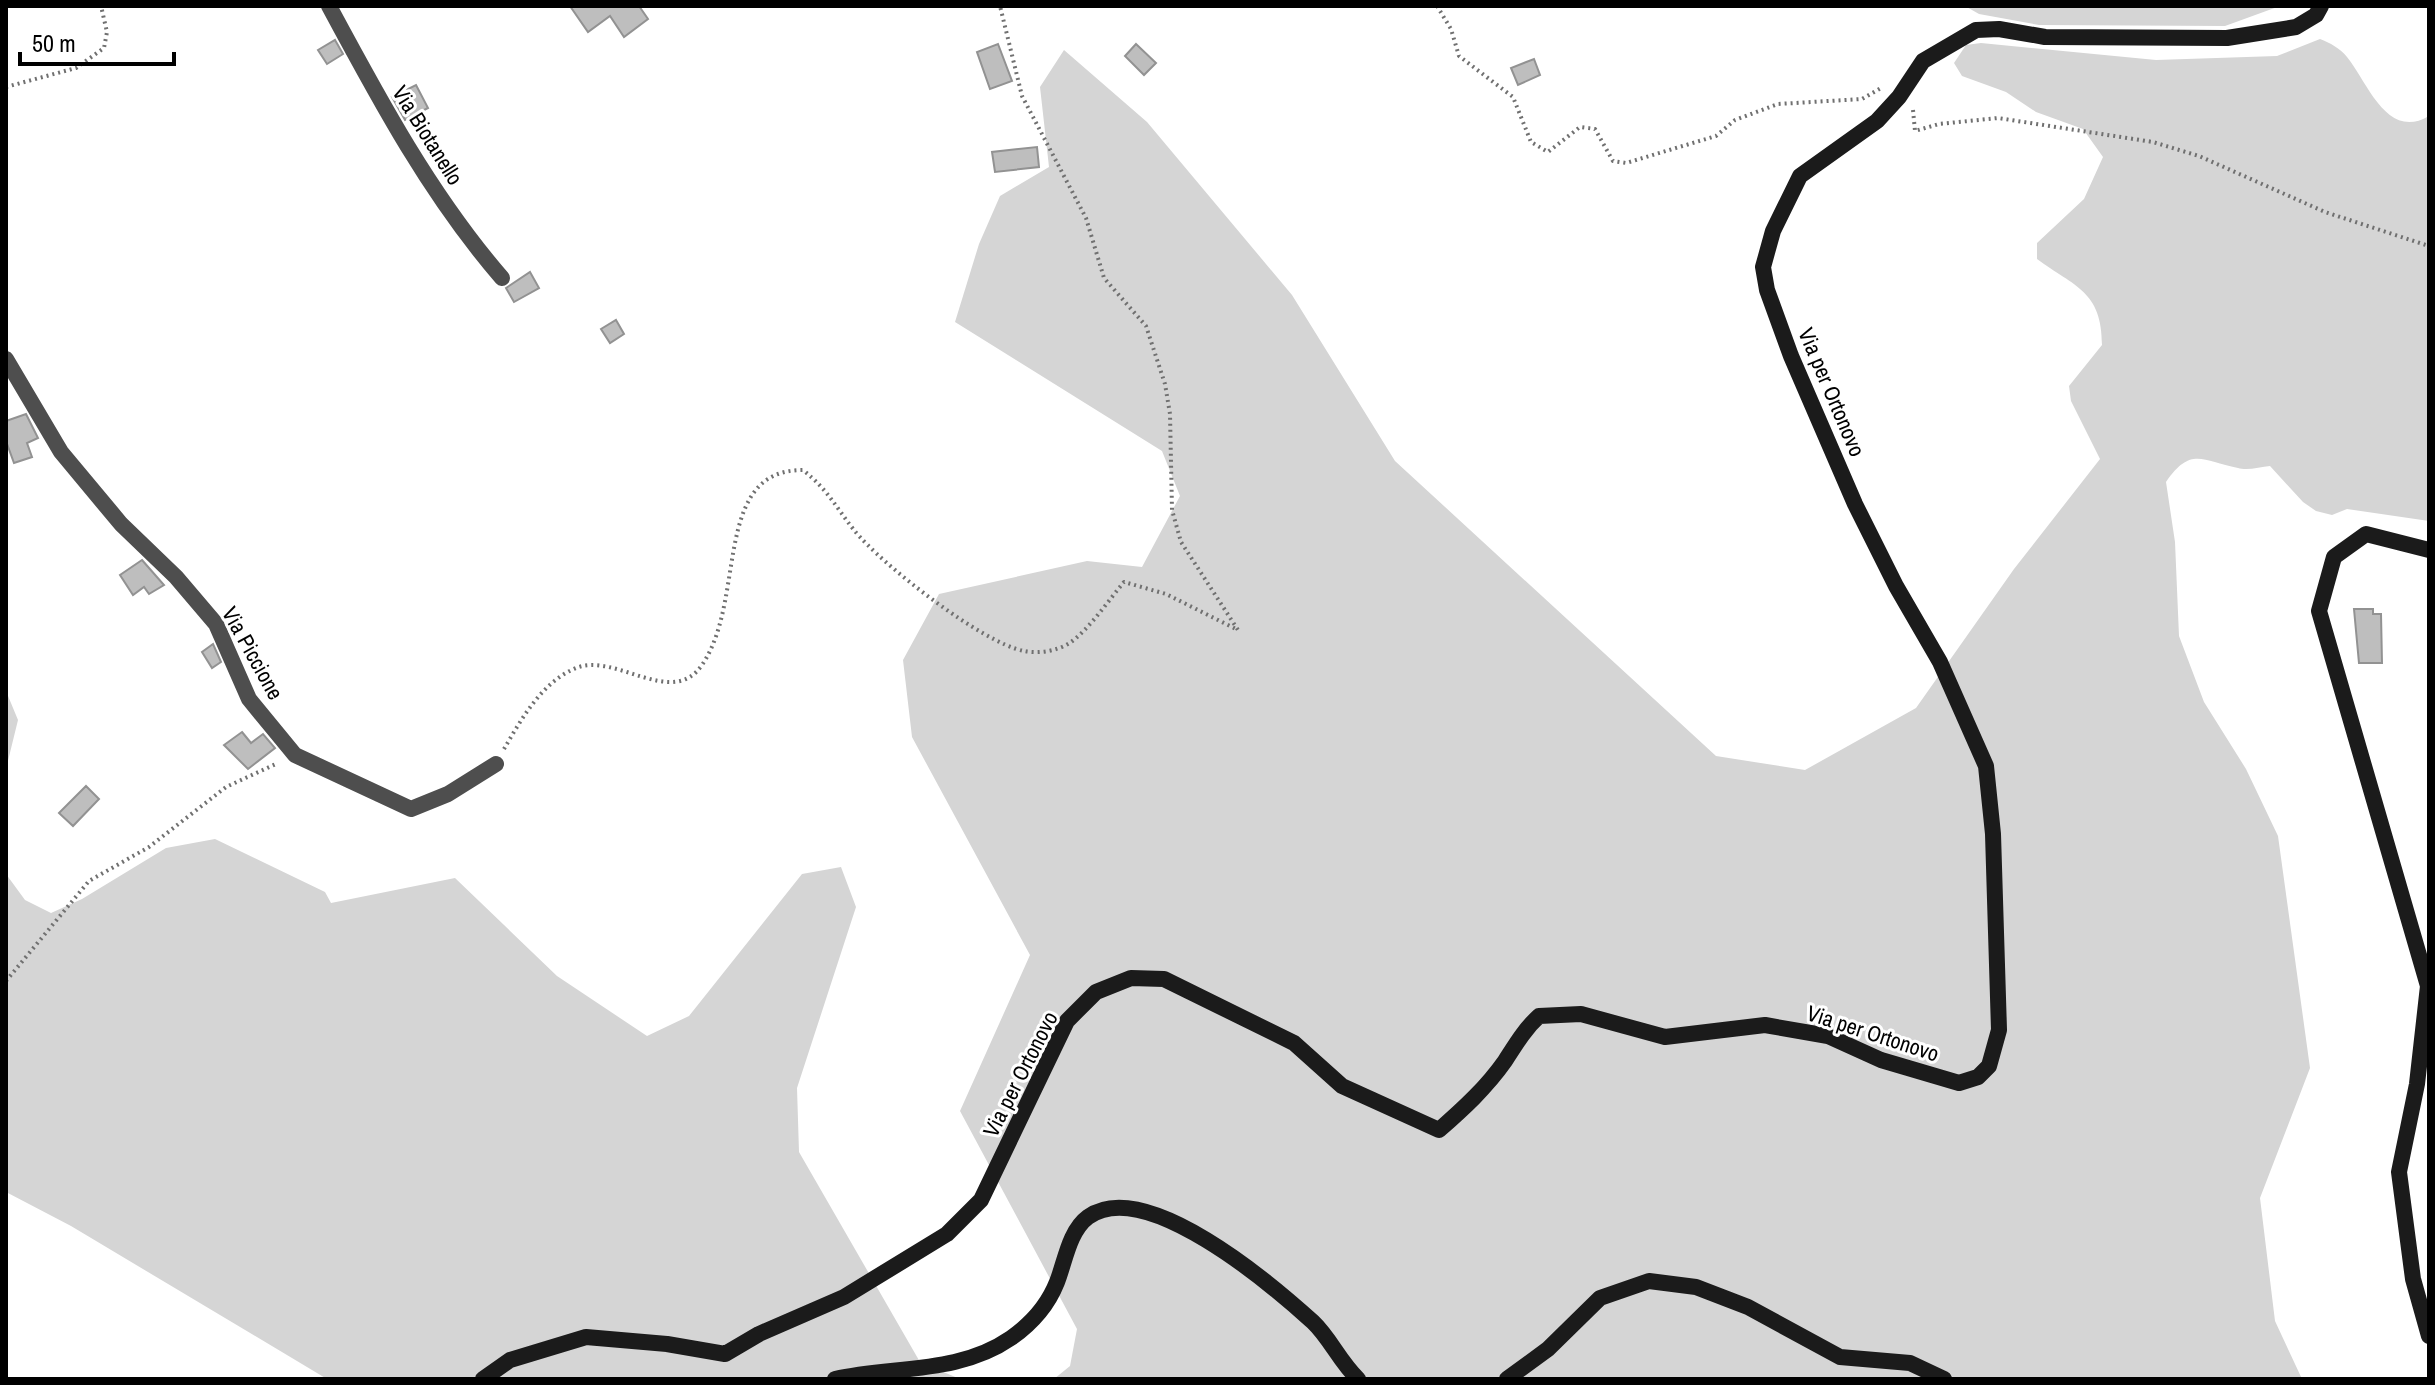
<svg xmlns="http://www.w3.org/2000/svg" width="2435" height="1385" viewBox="0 0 2435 1385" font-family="'Archivo Narrow',sans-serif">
  <rect width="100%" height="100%" fill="#fff"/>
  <path fill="#d5d5d5" d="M 1965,6 L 2280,6 L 2225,26 L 2039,25 L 1979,14 Z
    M 2320,39 C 2330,43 2340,48 2347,57 C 2368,83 2387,141 2429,116 L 2429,521 L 2347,509 L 2332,515 L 2316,511 L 2303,502 L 2270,466 C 2260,467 2247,471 2238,468 C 2202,461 2191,446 2166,482 L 2175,542 L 2179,636 L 2204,702 L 2246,769 L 2278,836 L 2310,1068 L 2260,1198 L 2275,1321 L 2302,1379 L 1054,1379 L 1070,1366 L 1077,1329 L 960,1111 L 1030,955 L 912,737 L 903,660 L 939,594 L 1087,561 L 1142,567 L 1180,496 L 1162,451 L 955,322 L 979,244 L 1000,196 L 1049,167 L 1040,87 L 1064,50 L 1147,122 L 1292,295 L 1395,461 L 1716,756 L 1805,770 L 1916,708 L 2014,569 L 2100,459 L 2071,401 L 2069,386 L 2102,345 C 2102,291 2075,287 2037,259 L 2037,243 L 2084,199 L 2103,157 L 2083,129 L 2036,112 L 2006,92 L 1962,76 L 1954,63 L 1966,45 L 1981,43 L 2156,60 L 2277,56 Z
    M 6,691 L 18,720 L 6,769 Z
    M 215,839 L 325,892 L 331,903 L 455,878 L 557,976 L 647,1036 L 689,1016 L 802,874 L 841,867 L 856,907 L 797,1088 L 799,1152 L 920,1362 L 960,1379 L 327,1379 L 71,1226 L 6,1192 L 6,874 L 25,900 L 51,913 L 82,899 L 166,848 Z"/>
  <path fill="#bebebe" stroke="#929292" stroke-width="2" d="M 570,6 L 639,6 L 648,19 L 624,37 L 610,16 L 588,32 Z
    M 335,40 L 343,54 L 327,64 L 318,50 Z
    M 998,44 L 1012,81 L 990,89 L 977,52 Z
    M 1136,44 L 1156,63 L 1144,75 L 1125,56 Z
    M 1534,59 L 1540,75 L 1518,85 L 1511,68 Z
    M 416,85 L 428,108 L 405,120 L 392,97 Z
    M 1037,147 L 1039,167 L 995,172 L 992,152 Z
    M 530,272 L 539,288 L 514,302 L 506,288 Z
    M 616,320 L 624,334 L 610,343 L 601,329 Z
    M 26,414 L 38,438 L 27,443 L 32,457 L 14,463 L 6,441 L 6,421 Z
    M 142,560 L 164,585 L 149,594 L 144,587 L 133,595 L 120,575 Z
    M 2354,609 L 2373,609 L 2373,614 L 2381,614 L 2382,663 L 2359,663 Z
    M 213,644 L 221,662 L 212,668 L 202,652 Z
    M 242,732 L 251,743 L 263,734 L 275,748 L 248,769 L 224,745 Z
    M 86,786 L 99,799 L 73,826 L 59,813 Z"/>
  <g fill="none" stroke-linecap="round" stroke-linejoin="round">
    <path stroke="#707070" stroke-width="4" stroke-dasharray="2 4" stroke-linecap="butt" d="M 1437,6 L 1451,29 L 1459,56 L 1513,97 L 1531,142 L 1548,152 L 1580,127 L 1595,129 L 1613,161 L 1626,163 L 1716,136 L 1735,120 L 1778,104 L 1862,99 L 1881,88
      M 6,87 L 76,68 L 104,48 L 107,32 L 101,6
      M 1913,110 L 1915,131 L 1939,124 L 1998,118 L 2153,142 L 2199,156 L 2325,212 L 2429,246
      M 504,749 C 522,718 542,682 576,668 C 616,652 672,709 702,665 C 736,615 724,531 755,491 C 767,475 785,470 803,470 C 829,491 835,506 854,530 C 881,564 982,643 1024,651 C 1039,654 1058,651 1071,642 C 1091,627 1108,601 1124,582 L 1166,594 L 1238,630 L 1181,542 L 1172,510 L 1170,414 L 1165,384 L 1146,326 L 1104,278 L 1086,218 L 1022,96 L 1000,6
      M 6,981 L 89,881 L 149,847 L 226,787 L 278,763"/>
    <path stroke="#4e4e4e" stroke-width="16" d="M 329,6 C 380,101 431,196 502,278
      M 6,359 L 61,452 L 121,524 L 176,577 L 216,624 L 249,699 L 295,755 L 411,809 L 448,794 L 496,764"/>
    <path stroke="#1b1b1b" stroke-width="16" d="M 2429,550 L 2366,534 L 2334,557 L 2319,611 L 2428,986 L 2417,1084 L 2399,1172 L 2413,1279 L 2429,1336
      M 483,1379 L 510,1360 L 586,1337 L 667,1344 L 725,1354 L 759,1334 L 844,1297 L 947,1234 L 981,1200 L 1067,1021 L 1096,992 L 1131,978 L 1164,979 L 1294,1043 L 1342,1086 L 1439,1130 C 1463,1109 1486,1088 1505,1061 C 1516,1044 1524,1030 1539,1016 L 1581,1014 L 1665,1037 L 1765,1025 L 1828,1036 L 1881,1060 L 1959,1083 L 1978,1077 L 1989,1066 L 1999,1030 L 1993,834 L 1986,766 L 1940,662 L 1896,586 L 1855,504 L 1791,356 L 1767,290 L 1763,267 L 1773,231 L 1800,176 L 1877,121 L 1899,97 L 1923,61 L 1976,30 L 1999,29 L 2045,37 L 2227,38 L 2296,27 L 2316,15 L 2321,6
      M 835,1379 C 895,1366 959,1374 1011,1338 C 1031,1324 1048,1305 1057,1282 C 1065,1262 1069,1231 1088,1217 C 1145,1176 1271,1284 1313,1322 C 1330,1338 1340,1362 1358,1379
      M 1507,1379 L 1548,1349 L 1600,1298 L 1649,1281 L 1696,1287 L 1748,1307 L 1840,1357 L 1910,1363 L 1944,1379"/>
  </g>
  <g text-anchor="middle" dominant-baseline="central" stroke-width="6" stroke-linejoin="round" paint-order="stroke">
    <g font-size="22" fill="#000" stroke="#fff">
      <text transform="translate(428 135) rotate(58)">Via Biotanello</text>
      <text transform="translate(1832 392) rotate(67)">Via per Ortonovo</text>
      <text transform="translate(253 653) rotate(61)">Via Piccione</text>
      <text transform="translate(1873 1033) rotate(18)">Via per Ortonovo</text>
      <text transform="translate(1020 1074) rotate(-63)">Via per Ortonovo</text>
    </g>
  </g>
  <rect width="2435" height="1385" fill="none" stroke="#000000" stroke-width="16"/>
  <path d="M20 52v12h154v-12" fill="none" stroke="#000000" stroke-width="4"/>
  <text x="32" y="52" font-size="24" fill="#000000" stroke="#ffffff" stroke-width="6" paint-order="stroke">50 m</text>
</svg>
